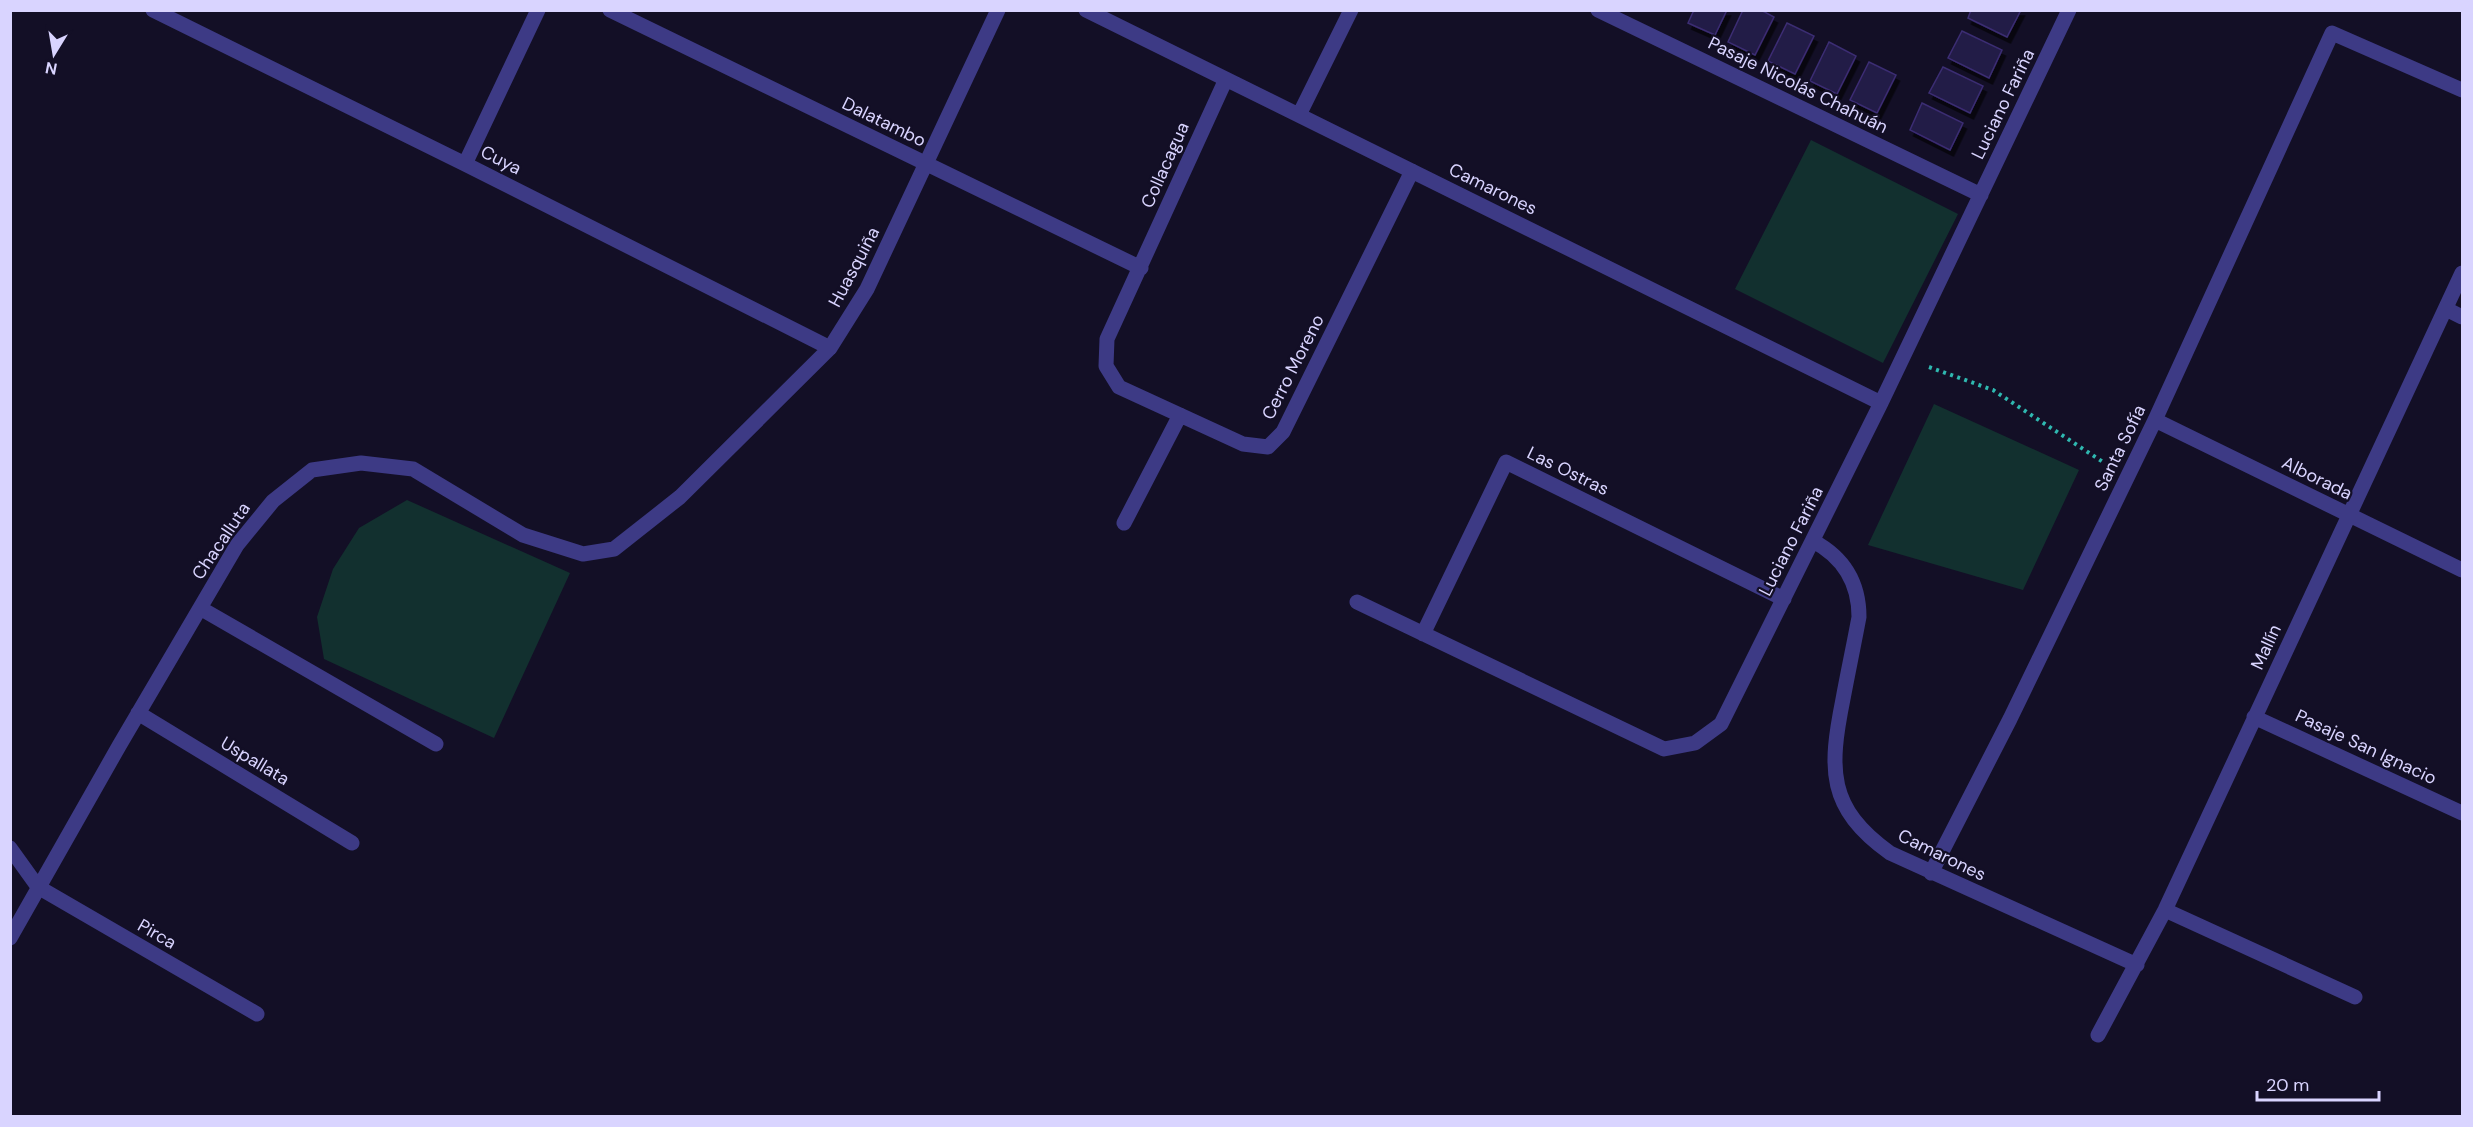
<svg xmlns="http://www.w3.org/2000/svg" width="2473" height="1127" viewBox="0 0 2473 1127" font-family="'DM Sans',sans-serif">
  <defs>
    <filter id="shadow"><feDropShadow dx="3.5" dy="6" stdDeviation="0" flood-color="#0009"/></filter>
  </defs>
  <rect width="100%" height="100%" fill="#130f26"/>
  <path fill="#12302f" d="M 1811,140 L 1958,214 L 1883,363 L 1735,289 Z
    M 1934,404 L 2079,470 L 2023,590 L 1868,545 Z
    M 407,500 L 570,573 L 494,738 L 324,659 L 317,617 L 333,569 L 359,528 Z"/>
  <path fill="#241b47" stroke="#3b2d73" stroke-width="1.5" filter="url(#shadow)" d="M 1694,10 L 1727,10 L 1715,35 L 1688,23 Z
    M 1743,10 L 1761,10 L 1774,17 L 1755,55 L 1728,42 Z
    M 1971,10 L 2021,10 L 2007,37 L 1968,18 Z
    M 1787,23 L 1814,36 L 1795,74 L 1768,61 Z
    M 1962,31 L 2002,50 L 1989,78 L 1948,58 Z
    M 1829,42 L 1856,56 L 1837,94 L 1810,81 Z
    M 1869,62 L 1896,75 L 1877,113 L 1850,100 Z
    M 1943,67 L 1983,86 L 1970,113 L 1929,93 Z
    M 1922,103 L 1963,123 L 1950,150 L 1910,130 Z"/>
  <g fill="none" stroke-linecap="round" stroke-linejoin="round">
    <path stroke="#2fb8b0" stroke-width="4" stroke-dasharray="3 4.5" stroke-linecap="butt" d="M 1929,367 L 1993,390 L 2103,462"/>
    <path stroke="#3d3a85" stroke-width="15" d="M 153,10 L 465,164 L 830,348
      M 610,10 L 1141,268
      M 1086,10 L 1881,403
      M 1598,10 L 1981,195
      M 1226,79 L 1107,339 L 1106,366 L 1119,387 L 1243,444 L 1268,447 L 1283,432 L 1412,171
      M 1299,115 L 1351,10
      M 465,164 L 538,10
      M 2446,309 L 2462,317
      M 2155,420 L 2462,570
      M 1124,523 L 1180,415
      M 1813,541 C 1843,557 1859,582 1859,617 C 1854,644 1848,672 1843,699 C 1829,769 1827,808 1890,853 L 2137,965
      M 1357,602 L 1664,749 L 1695,743 L 1721,724 L 1881,403 L 2069,10
      M 200,608 L 436,744
      M 1423,634 L 1506,462 L 1784,599
      M 138,713 L 352,843
      M 2254,717 L 2462,813
      M 10,848 L 38,887 L 257,1014
      M 1931,873 L 2010,719 L 2155,420 L 2332,33 L 2462,90
      M 2165,910 L 2355,997
      M 10,938 L 119,746 L 237,545 L 273,501 L 312,470 L 361,463 L 413,469 L 523,535 L 583,554 L 614,549 L 680,497 L 830,348 L 867,289 L 998,10
      M 2098,1035 L 2165,910 L 2462,273"/>
  </g>
  <g text-anchor="middle" dominant-baseline="central" stroke-width="4.5" stroke-linejoin="round" paint-order="stroke">
    <g font-size="18" fill="#d9d4ff" stroke="#130f26">
      <text transform="translate(1798 85) rotate(26)">Pasaje Nicolás Chahuán</text>
      <text transform="translate(2003 104) rotate(-64)">Luciano Fariña</text>
      <text transform="translate(884 122) rotate(26)">Dalatambo</text>
      <text transform="translate(501 160) rotate(27)">Cuya</text>
      <text transform="translate(1165 165) rotate(-66)">Collacagua</text>
      <text transform="translate(1493 189) rotate(26)">Camarones</text>
      <text transform="translate(854 267) rotate(-62)">Huasquiña</text>
      <text transform="translate(1293 367) rotate(-63)">Cerro Moreno</text>
      <text transform="translate(2120 448) rotate(-64)">Santa Sofía</text>
      <text transform="translate(1568 471) rotate(26)">Las Ostras</text>
      <text transform="translate(2317 478) rotate(26)">Alborada</text>
      <text transform="translate(221 541) rotate(-56)">Chacalluta</text>
      <text transform="translate(1791 541) rotate(-63)">Luciano Fariña</text>
      <text transform="translate(2266 647) rotate(-65)">Mallín</text>
      <text transform="translate(2366 747) rotate(25)">Pasaje San Ignacio</text>
      <text transform="translate(255 761) rotate(31)">Uspallata</text>
      <text transform="translate(1942 855) rotate(26)">Camarones</text>
      <text transform="translate(157 934) rotate(30)">Pirca</text>
    </g>
  </g>
  <rect width="2473" height="1127" fill="none" stroke="#d9d4ff" stroke-width="24"/>
  <g transform="translate(54 54) rotate(191)" stroke="#130f26" stroke-width="4.5" paint-order="stroke">
  <path d="M0-4.5L10 22L0 15L-10 22Z" fill="#d9d4ff"/>
  <text y="-9" font-size="16" font-weight="bold" text-anchor="middle" fill="#d9d4ff">N</text>
  </g>
  <path d="M2257 1091v9h122v-9" fill="none" stroke="#d9d4ff" stroke-width="3"/>
  <text x="2266" y="1091" font-size="18" fill="#d9d4ff" stroke="#130f26" stroke-width="4.5" paint-order="stroke">20 m</text>
</svg>
